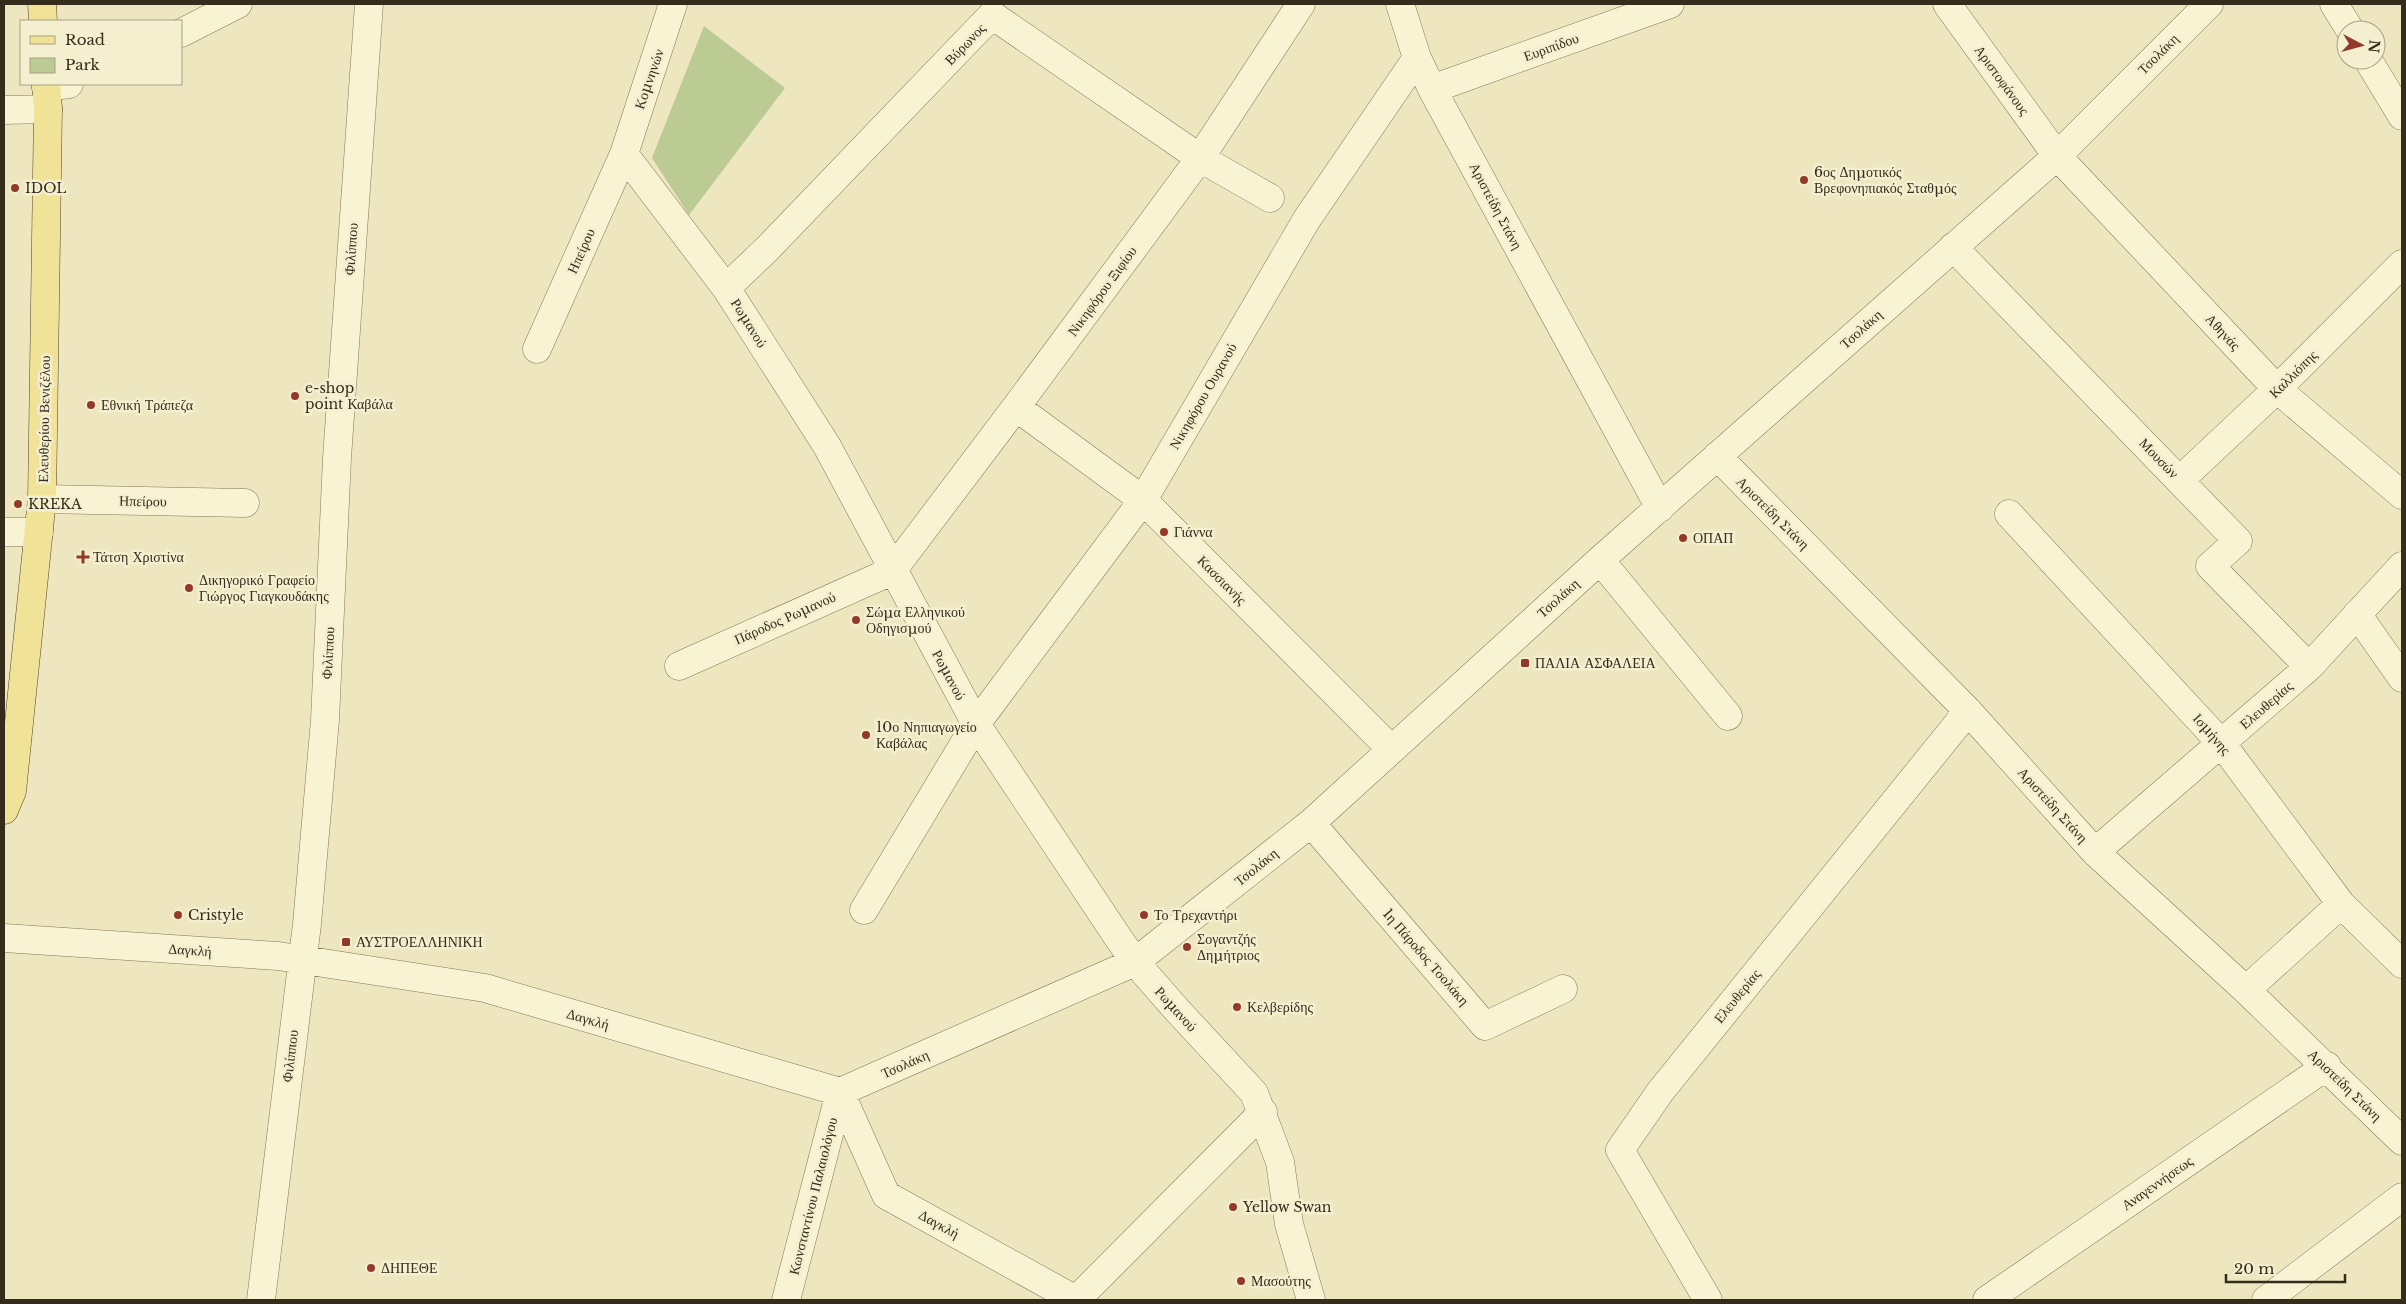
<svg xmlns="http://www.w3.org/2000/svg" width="2406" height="1304" viewBox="0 0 2406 1304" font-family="'Libre Baskerville',serif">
  <rect width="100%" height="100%" fill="#ede6bf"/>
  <path fill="#bcca94" d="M 704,26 L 785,88 L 689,215 L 652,158 Z"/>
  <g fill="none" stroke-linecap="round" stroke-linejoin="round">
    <defs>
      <path id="minor" d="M 1400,4 L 1417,58 L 1432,89 L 1660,508
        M 1947,4 L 2057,156 L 2277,389 L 2402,495
        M 2334,4 L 2350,30
        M 181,33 L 238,4
        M 2368,60 L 2402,116
        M 46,87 L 69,84
        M 1432,89 L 1670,4
        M 4,110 L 48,109
        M 624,154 L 726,288 L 827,446 L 976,724 L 1117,936 L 1135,962 L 1177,1010 L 1254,1093 L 1280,1162 L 1289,1224 L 1311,1300
        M 1953,247 L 2238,541 L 2210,566 L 2309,667
        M 726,288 L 766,250 L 992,15 L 1200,158 L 1270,198
        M 537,349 L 624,154 L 673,4
        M 1016,407 L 1143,500 L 1391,749
        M 1717,456 L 1968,711 L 2095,852 L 2246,990 L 2402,1141
        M 2180,480 L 2277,389 L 2402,264
        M 42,499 L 245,503
        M 2009,514 L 2222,744 L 2341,904 L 2402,964
        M 4,532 L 39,532
        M 1600,560 L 1728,716
        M 2357,614 L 2402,678
        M 679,666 L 892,571 L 1016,407 L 1200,158 L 1301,4
        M 1311,823 L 1485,1026 L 1563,989
        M 2095,852 L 2309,667 L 2402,566
        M 864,910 L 976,724 L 1143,500 L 1307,219 L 1417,58
        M 4,938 L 278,956 L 485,988 L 840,1092 L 886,1195 L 1076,1300
        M 2246,990 L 2341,904
        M 840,1092 L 1135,962 L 1311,823 L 1600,560 L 2057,156 L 2209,4
        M 261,1300 L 307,924 L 325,720 L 337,458 L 369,4
        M 786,1300 L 840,1092
        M 1076,1300 L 1263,1112
        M 1708,1300 L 1620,1150 L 1660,1092 L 1968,711
        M 1987,1300 L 2327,1066
        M 2266,1300 L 2402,1197"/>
      <path id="major" d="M 42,4 L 43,21
        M 4,810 L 12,791 L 42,499 L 48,109 L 46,84"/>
    </defs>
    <use href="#minor" stroke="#857758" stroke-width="29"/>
    <use href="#major" stroke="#53442d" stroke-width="29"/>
    <use href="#minor" stroke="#f8f3d2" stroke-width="28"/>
    <use href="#major" stroke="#f0e297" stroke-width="28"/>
  </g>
  <g fill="#933929" stroke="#f4efcf" stroke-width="2">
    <circle cx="1804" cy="180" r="5"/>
    <circle cx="15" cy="188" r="5"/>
    <circle cx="295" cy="396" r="5"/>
    <circle cx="91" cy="405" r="5"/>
    <circle cx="18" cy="504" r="5"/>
    <circle cx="1164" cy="532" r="5"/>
    <circle cx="1683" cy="538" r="5"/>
    <path d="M80.5 549.5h5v5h5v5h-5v5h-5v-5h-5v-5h5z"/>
    <circle cx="189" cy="588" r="5"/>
    <circle cx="856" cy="620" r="5"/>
    <rect x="1520" y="658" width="10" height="10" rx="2.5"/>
    <circle cx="866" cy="735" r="5"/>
    <circle cx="178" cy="915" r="5"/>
    <circle cx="1144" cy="915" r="5"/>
    <rect x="341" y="937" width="10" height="10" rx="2.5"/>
    <circle cx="1187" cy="947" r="5"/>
    <circle cx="1237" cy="1007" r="5"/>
    <circle cx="1233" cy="1207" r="5"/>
    <circle cx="371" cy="1268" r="5"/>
    <circle cx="1241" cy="1281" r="5"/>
  </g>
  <g text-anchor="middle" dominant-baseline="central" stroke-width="5" stroke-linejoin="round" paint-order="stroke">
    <g font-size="14" fill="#352c1c" stroke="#f4efcf">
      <text transform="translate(965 44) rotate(-46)">Βύρωνος</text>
      <text transform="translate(1551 47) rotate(-20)">Ευριπίδου</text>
      <text transform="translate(2158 54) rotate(-45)">Τσολάκη</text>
      <text transform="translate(649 79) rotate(-71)">Κομνηνών</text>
      <text transform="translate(2002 80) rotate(54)">Αριστοφάνους</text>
      <text transform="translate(1496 206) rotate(62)">Αριστείδη Στάνη</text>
      <text transform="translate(351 249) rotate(-86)">Φιλίππου</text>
      <text transform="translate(581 251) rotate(-66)">Ηπείρου</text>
      <text transform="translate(1102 291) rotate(-54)">Νικηφόρου Ξιφίου</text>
      <text transform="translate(749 323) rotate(58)">Ρωμανού</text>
      <text transform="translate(1861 329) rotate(-42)">Τσολάκη</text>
      <text transform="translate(2223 332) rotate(47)">Αθηνάς</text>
      <text transform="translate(2293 374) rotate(-45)">Καλλιόπης</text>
      <text transform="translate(1203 396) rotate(-60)">Νικηφόρου Ουρανού</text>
      <text transform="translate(44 419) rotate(-89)">Ελευθερίου Βενιζέλου</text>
      <text transform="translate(2159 458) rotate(46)">Μουσών</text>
      <text transform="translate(143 501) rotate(1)">Ηπείρου</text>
      <text transform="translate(1773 513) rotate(45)">Αριστείδη Στάνη</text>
      <text transform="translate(1222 580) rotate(45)">Κασσιανής</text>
      <text transform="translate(1558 598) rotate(-42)">Τσολάκη</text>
      <text transform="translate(785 618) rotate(-24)">Πάροδος Ρωμανού</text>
      <text transform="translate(328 653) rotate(-87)">Φιλίππου</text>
      <text transform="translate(949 675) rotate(62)">Ρωμανού</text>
      <text transform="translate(2266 705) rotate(-41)">Ελευθερίας</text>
      <text transform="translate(2212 734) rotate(49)">Ισμήνης</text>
      <text transform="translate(2053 805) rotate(48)">Αριστείδη Στάνη</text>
      <text transform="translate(1256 867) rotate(-39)">Τσολάκη</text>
      <text transform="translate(190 950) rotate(4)">Δαγκλή</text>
      <text transform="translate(1426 957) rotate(49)">1η Πάροδος Τσολάκη</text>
      <text transform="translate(1737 996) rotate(-51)">Ελευθερίας</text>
      <text transform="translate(1176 1009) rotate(48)">Ρωμανού</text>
      <text transform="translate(588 1019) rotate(16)">Δαγκλή</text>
      <text transform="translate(290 1056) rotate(-83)">Φιλίππου</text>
      <text transform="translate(905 1064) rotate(-24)">Τσολάκη</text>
      <text transform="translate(2345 1085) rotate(44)">Αριστείδη Στάνη</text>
      <text transform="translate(2157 1183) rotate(-35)">Αναγεννήσεως</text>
      <text transform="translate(813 1196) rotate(-76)">Κωνσταντίνου Παλαιολόγου</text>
      <text transform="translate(939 1224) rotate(29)">Δαγκλή</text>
    </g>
    <g font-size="14" fill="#352c1c" stroke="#f4efcf" text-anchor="start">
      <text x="1814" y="172">6ος Δημοτικός<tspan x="1814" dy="16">Βρεφονηπιακός Σταθμός</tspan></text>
      <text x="25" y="188">IDOL</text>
      <text x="305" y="388">e-shop<tspan x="305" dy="16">point Καβάλα</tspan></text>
      <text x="101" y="405">Εθνική Τράπεζα</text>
      <text x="28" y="504">KREKA</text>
      <text x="1174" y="532">Γιάννα</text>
      <text x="1693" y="538">ΟΠΑΠ</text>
      <text x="93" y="557">Τάτση Χριστίνα</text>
      <text x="199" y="580">Δικηγορικό Γραφείο<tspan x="199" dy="16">Γιώργος Γιαγκουδάκης</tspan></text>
      <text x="866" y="612">Σώμα Ελληνικού<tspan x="866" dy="16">Οδηγισμού</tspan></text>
      <text x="1535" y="663">ΠΑΛΙΑ ΑΣΦΑΛΕΙΑ</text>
      <text x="876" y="727">10ο Νηπιαγωγείο<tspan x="876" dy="16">Καβάλας</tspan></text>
      <text x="188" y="915">Cristyle</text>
      <text x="1154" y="915">Το Τρεχαντήρι</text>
      <text x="1197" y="939">Σογαντζής<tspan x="1197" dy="16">Δημήτριος</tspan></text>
      <text x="356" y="942">ΑΥΣΤΡΟΕΛΛΗΝΙΚΗ</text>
      <text x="1247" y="1007">Κελβερίδης</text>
      <text x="1243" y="1207">Yellow Swan</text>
      <text x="381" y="1268">ΔΗΠΕΘΕ</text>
      <text x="1251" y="1281">Μασούτης</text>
    </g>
  </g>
  <rect width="2406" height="1304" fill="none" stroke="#352c1c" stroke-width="10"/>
  <rect x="20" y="20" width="162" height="65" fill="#f4efcf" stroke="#a8a187"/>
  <rect x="30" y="36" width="25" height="8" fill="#f0e297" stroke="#a8a187"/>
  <text x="65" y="45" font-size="15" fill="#352c1c">Road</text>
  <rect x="30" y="58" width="25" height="15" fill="#bcca94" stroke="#a8a187"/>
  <text x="65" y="70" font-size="15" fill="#352c1c">Park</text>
  <g transform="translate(2361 45) rotate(96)"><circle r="24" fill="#f4efcf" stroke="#a8a187"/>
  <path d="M0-4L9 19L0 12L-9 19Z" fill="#933929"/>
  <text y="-8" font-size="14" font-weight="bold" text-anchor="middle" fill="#352c1c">N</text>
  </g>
  <path d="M2226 1274v8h119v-8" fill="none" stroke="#352c1c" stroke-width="2.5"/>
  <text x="2234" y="1274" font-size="15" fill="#352c1c" stroke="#f4efcf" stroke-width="4" paint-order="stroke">20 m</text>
</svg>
